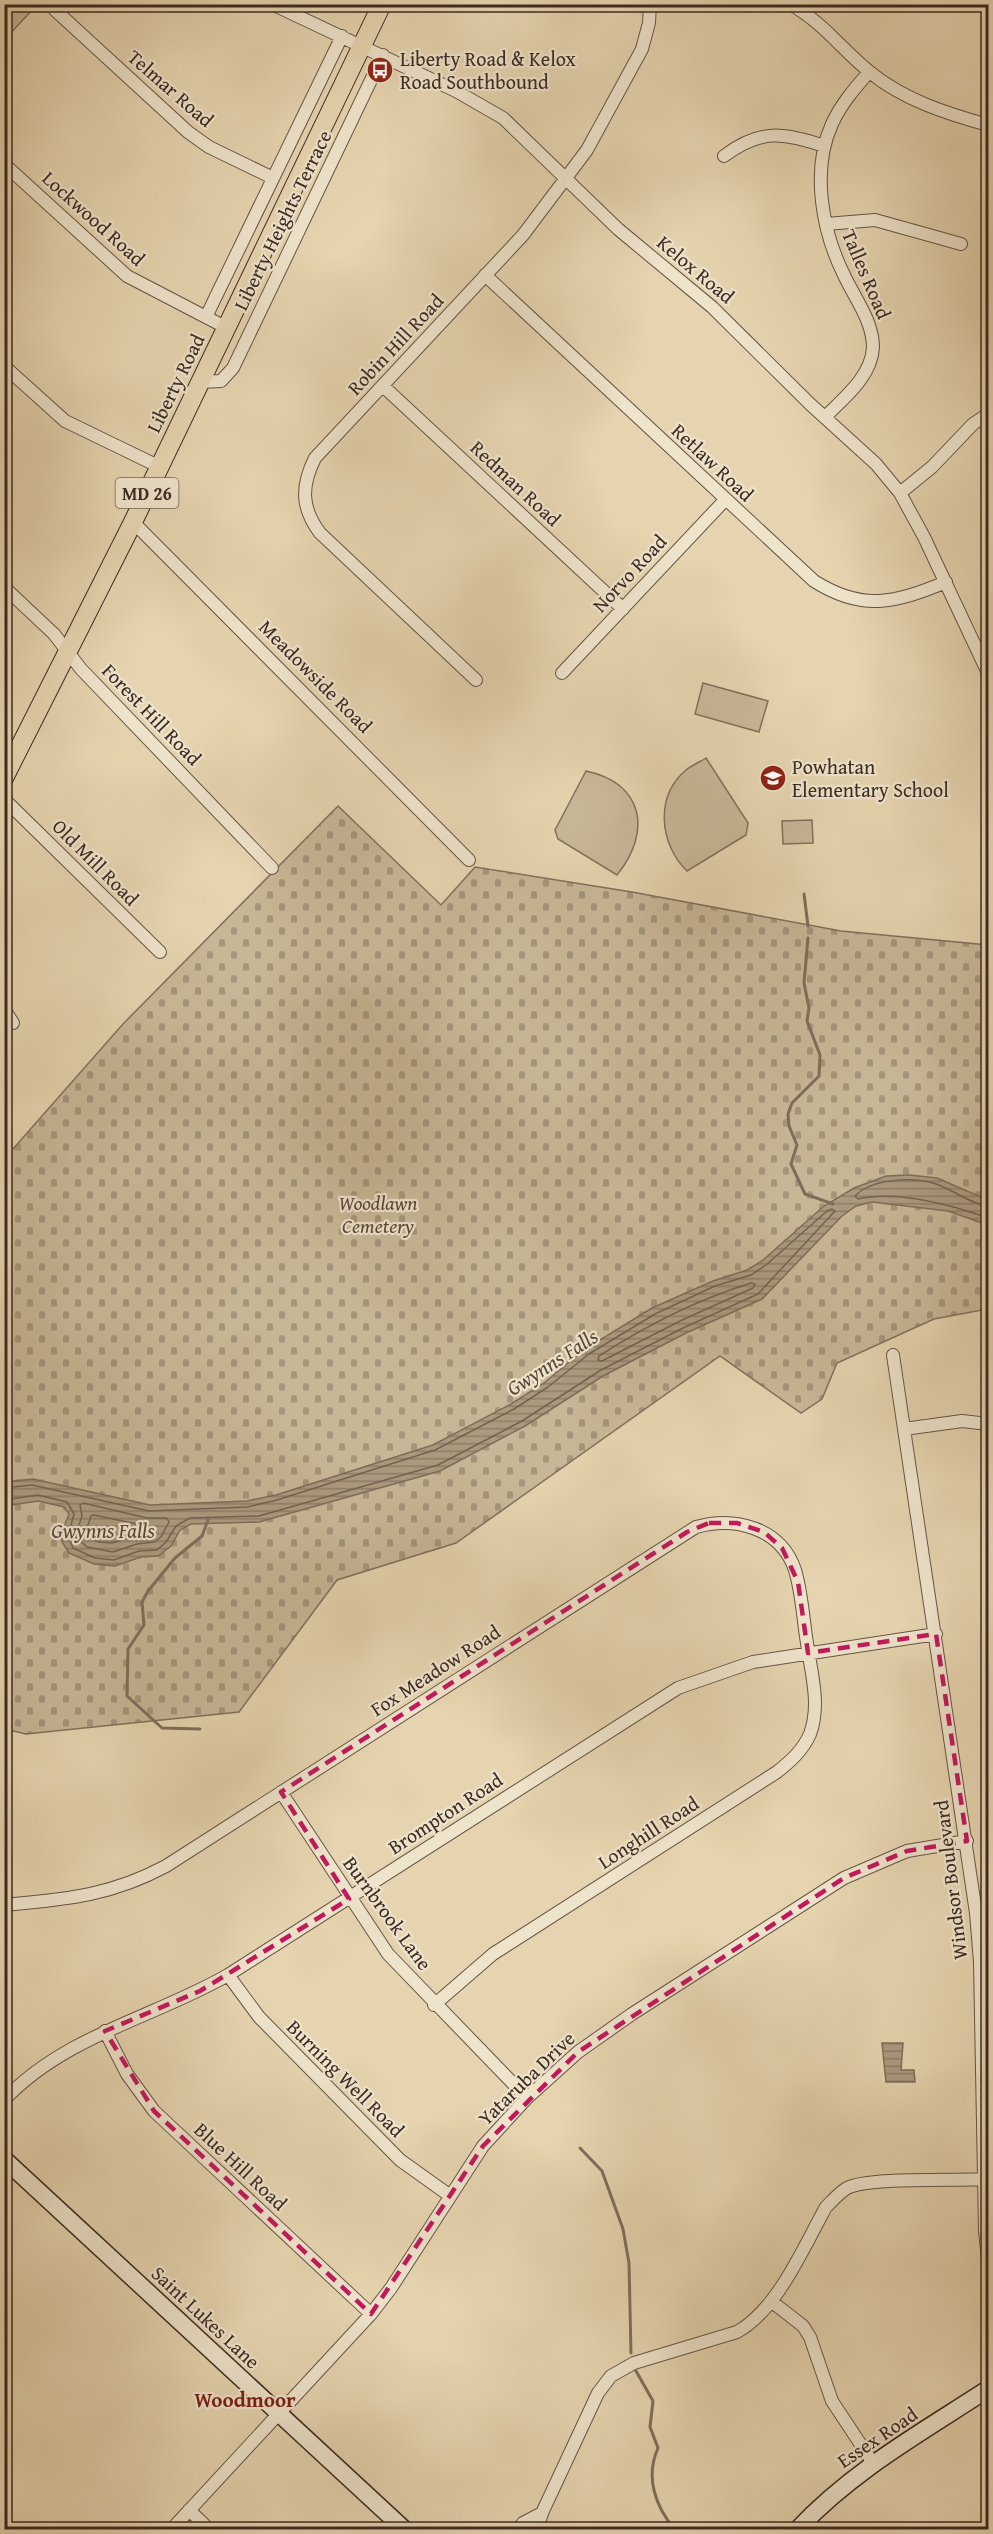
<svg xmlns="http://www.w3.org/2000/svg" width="993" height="2534" viewBox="0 0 993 2534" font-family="'Gentium Book Plus',serif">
  <defs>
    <pattern id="cemetery-stones" width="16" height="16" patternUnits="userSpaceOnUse" patternTransform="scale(1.5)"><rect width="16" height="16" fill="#c8b797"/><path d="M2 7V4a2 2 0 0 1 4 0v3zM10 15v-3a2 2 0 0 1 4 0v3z" fill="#a4957b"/></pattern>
    <pattern id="water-rules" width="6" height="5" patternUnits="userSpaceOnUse" patternTransform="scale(1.5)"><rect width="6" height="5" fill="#ac9a7f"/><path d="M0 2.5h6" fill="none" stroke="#8d7e68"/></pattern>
  </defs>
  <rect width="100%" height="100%" fill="#e5d4af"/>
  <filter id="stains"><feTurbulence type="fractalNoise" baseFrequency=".00333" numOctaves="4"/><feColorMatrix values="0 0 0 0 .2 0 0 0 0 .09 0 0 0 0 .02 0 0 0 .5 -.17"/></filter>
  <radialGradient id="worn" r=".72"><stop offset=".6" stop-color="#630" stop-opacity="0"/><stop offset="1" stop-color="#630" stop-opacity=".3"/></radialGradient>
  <path fill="url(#cemetery-stones)" stroke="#82705d" stroke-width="1.5" d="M 338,806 L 441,905 L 475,867 L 632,892 L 841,931 L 988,945 L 988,1309 L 934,1319 L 837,1363 L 822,1399 L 801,1413 L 720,1356 L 456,1543 L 337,1580 L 239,1712 L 26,1734 L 5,1729 L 5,1158 L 123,1024 Z"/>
  <path fill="#c8b797" stroke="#82705d" stroke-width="1.5" d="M 5,4 L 37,5 L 5,39 L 4,5 Z
    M 703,683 L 768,701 L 759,732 L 695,714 Z
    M 706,758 L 748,823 L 746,835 L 687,871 C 660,845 654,797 686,770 C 692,765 700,762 706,758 Z
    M 586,771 C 644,783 652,832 617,875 L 558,839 L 555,830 Z
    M 812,820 L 813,843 L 783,844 L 782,821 Z"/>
  <path fill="url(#water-rules)" stroke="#7f6d5a" stroke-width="1.5" d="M 909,1175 L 937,1178 L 988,1200 L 988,1225 L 948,1211 L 872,1202 L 856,1206 L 842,1216 L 762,1299 L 686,1333 L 603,1376 L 525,1426 L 440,1471 L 259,1522 L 191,1524 L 180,1530 L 171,1546 L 158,1556 L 141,1557 L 115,1566 L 94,1564 L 69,1553 L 62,1542 L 61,1535 L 69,1514 L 64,1507 L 38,1501 L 5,1506 L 5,1482 L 33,1479 L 150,1505 L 247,1501 L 276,1495 L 433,1445 L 511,1404 L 544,1383 L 585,1349 L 652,1308 L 713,1281 L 747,1270 L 762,1261 L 824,1206 L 854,1188 L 886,1176 Z
    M 882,2043 L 903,2043 L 901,2070 L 914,2070 L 915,2082 L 886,2082 Z"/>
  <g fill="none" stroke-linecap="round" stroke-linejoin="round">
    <path stroke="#746251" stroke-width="1.5" d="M 988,1206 C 970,1204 954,1190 936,1184 C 914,1177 872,1178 855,1196 L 858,1199 C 897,1190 952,1205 988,1218
      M 751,1283 L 755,1284 L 753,1288 L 680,1321 L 602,1361 L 598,1360 L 599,1356 C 647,1325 696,1300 751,1283 Z
      M 4,1488 L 32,1485 L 149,1511 L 247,1507 L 277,1500 L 435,1450 L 514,1409 L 548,1387 L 589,1354 L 655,1314 L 715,1286 L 751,1275 L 766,1265 L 827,1211 L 832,1209 L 835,1211 L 758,1294 L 683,1328 L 601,1370 L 522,1421 L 438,1465 L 259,1516 L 190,1518 L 176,1526 L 166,1542 L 157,1550 L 139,1551 L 114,1560 L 95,1558 L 73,1548 L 68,1536 L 74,1514 L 67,1502 L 38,1495 L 4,1500
      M 83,1503 L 147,1518 L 167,1518 L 169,1522 L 161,1537 L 154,1542 L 137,1544 L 113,1552 L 87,1547 L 75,1537 L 82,1516 L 80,1505 Z
      M 94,1515 L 151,1527 L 153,1531 L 112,1543 L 99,1542 L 85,1535 L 91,1516 Z"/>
    <path stroke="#7f6d5a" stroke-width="3" d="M 804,894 L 808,926
      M 808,938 L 804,983 L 809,1008 L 807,1021 L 820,1055 L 819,1076 L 792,1103 L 788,1114 L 789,1126 L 797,1145 L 791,1164 L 805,1194 L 833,1204
      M 200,1729 L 162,1728 L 127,1696 L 128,1649 L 144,1625 L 142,1602 L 148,1591 L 175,1558 L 202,1536 L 208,1520
      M 580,2148 L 602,2171 L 623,2229 L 629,2263 L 631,2353
      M 636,2371 L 653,2401 L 650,2427 L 658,2448 C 645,2477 655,2506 675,2530"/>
    <defs>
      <path id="street" d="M 272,4 L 456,91 L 503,118 L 618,229 L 712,307 L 810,404 L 876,464 L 900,493 L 924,537 L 988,673
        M 790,4 C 824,23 841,49 871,73 C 904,100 948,114 988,125
        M 55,10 L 188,132 L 209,147 L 273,178
        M 724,156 C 760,129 783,132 824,146
        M 4,164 L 127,276 L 227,328
        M 826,224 L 875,220 L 961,244
        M 485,275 L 814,581 C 863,612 895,603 946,582
        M 206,317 L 342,36
        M 4,366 L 65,421 L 160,467
        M 200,382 L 221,381 L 233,368 L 383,55
        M 383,386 L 623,609
        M 825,417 C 844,398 872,376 873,347 C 873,321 854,297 844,275 C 822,231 811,170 832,124 C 841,104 855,88 869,72
        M 900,493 L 932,467 L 973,424 L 988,414
        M 133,522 L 469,860
        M 4,587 L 54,634 L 81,669 L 272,868
        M 562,673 L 725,500
        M 476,680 L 320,533 C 301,508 301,486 315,458 L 523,235 L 587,150 L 642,49 L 649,23 L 650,4
        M 4,799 L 160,952
        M 4,1009 L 13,1023
        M 893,1355 L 976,1913 L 980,1962 L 985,2230 L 988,2260
        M 904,1429 L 962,1421 L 988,1424
        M 281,1792 L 388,1954 L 527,2098
        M 4,1905 C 67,1899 110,1896 166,1866 L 696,1527 C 735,1516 781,1528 795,1570 C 802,1593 803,1619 807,1643 C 811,1673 821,1704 810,1734 C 803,1750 791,1761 777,1772 L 493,1954 L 434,2005
        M 228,1975 L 259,2017 L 400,2160 L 449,2195
        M 105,2031 L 127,2074 L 154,2111 L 371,2314
        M 4,2100 C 66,2035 153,2018 228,1975 L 678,1688 L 753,1662 L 936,1634
        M 771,2301 L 803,2326 L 810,2337 L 832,2401 L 873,2463
        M 189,2510 L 210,2530
        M 4,2523 L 12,2530
        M 171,2530 L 371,2314 L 391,2288 L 483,2146 L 527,2098 L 578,2052 L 632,2014 L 844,1878 L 907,1851 L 967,1841
        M 517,2530 L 523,2523 L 542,2513
        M 537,2530 L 542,2513 L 598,2393 L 611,2376 L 634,2363 L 737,2332 C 778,2309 803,2248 826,2207 C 833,2200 839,2193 847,2188 C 869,2177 954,2181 984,2179"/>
      <path id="secondary" d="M 4,2159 L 405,2530
        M 797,2530 C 852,2471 922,2432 988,2389"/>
      <path id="primary" d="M 4,778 L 133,522 L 382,4"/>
    </defs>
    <use href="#street" stroke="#665446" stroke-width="14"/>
    <use href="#secondary" stroke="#3c2a23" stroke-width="19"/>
    <use href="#primary" stroke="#3c2a23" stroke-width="20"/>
    <use href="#street" stroke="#eee3cb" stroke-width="12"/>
    <use href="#secondary" stroke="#eee3cb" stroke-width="16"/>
    <use href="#primary" stroke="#e5d4af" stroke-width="18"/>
  </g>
  <path fill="none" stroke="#c2185b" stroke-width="4.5" stroke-dasharray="12 8" stroke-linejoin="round" d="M 709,1523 L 737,1523 L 764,1532 L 782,1548 L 798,1582 L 808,1653 L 936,1634 L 967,1841 L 907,1851 L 844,1878 L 578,2052 L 483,2146 L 371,2314 L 154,2111 L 105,2031 L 200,1991 L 349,1899 L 281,1792 L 687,1532 Z"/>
  <defs>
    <symbol id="bus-disc" viewBox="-11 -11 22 22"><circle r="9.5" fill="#8f2418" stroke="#eee3cb"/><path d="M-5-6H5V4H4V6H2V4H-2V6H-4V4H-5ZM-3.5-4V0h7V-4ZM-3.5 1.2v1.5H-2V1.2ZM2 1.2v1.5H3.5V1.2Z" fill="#fff"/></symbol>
    <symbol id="school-disc" viewBox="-11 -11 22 22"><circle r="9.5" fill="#8f2418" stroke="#eee3cb"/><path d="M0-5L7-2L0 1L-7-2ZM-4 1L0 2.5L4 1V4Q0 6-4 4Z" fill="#fff"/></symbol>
  </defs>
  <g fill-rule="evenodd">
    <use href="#bus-disc" x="365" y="55" width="30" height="30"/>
    <use href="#school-disc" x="758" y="763" width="30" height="30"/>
  </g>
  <g text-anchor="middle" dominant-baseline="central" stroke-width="4.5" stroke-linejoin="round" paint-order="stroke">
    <rect fill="#eee3cb" stroke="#716255" stroke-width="1.5" x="115.5" y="478" width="63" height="30" rx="4.5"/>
    <g font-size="18" font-weight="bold" fill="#3c2a23">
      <text x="147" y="493">MD 26</text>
    </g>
    <g font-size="20" fill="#3c2a23" stroke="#eee3cb" text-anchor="start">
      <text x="400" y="58">Liberty Road &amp; Kelox<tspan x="400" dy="23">Road Southbound</tspan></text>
      <text x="792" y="766">Powhatan<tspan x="792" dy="23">Elementary School</tspan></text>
    </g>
    <g font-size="20" fill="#3c2a23" stroke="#eee3cb">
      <text transform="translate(171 88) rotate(41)">Telmar Road</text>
      <text transform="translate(94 218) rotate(42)">Lockwood Road</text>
      <text transform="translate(282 220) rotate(-64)">Liberty Heights Terrace</text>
      <text transform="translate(696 269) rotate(40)">Kelox Road</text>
      <text transform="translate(867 274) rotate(67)">Talles Road</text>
      <text transform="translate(395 344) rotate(-47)">Robin Hill Road</text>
      <text transform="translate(175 383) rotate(-64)">Liberty Road</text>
      <text transform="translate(713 462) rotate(43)">Retlaw Road</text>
      <text transform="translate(516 483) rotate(43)">Redman Road</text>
      <text transform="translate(629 573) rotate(-47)">Norvo Road</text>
      <text transform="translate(316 676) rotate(45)">Meadowside Road</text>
      <text transform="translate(152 714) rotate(46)">Forest Hill Road</text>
      <text transform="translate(96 862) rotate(45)">Old Mill Road</text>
      <text transform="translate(435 1670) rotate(-33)">Fox Meadow Road</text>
      <text transform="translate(445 1813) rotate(-33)">Brompton Road</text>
      <text transform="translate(648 1832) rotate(-33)">Longhill Road</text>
      <text transform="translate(950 1880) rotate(-97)">Windsor Boulevard</text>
      <text transform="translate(388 1913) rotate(54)">Burnbrook Lane</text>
      <text transform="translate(346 2078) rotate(45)">Burning Well Road</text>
      <text transform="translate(526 2078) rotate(-44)">Yataruba Drive</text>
      <text transform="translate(241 2166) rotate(43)">Blue Hill Road</text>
      <text transform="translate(206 2317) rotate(43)">Saint Lukes Lane</text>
      <text transform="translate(877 2437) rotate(-34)">Essex Road</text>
    </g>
    <g font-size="20" font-style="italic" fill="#58463a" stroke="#eee3cb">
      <text x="378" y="1202">Woodlawn<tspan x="378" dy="23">Cemetery</tspan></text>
    </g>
    <g font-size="21" font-style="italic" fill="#58463a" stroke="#eee3cb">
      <text transform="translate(552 1362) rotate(-33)">Gwynns Falls</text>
      <text x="103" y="1530">Gwynns Falls</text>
    </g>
    <g font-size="21" font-weight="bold" fill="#7a1f14" stroke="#eee3cb">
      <text x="245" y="2399">Woodmoor</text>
    </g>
  </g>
  <rect width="993" height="2534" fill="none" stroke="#e5d4af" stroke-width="24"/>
  <rect x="6" y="6" width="981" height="2522" fill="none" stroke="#3c2a23" stroke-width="3"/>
  <rect x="12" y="12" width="969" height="2510" fill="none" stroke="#3c2a23" stroke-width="1.5"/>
  <rect width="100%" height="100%" filter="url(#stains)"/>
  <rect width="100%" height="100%" fill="url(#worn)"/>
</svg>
